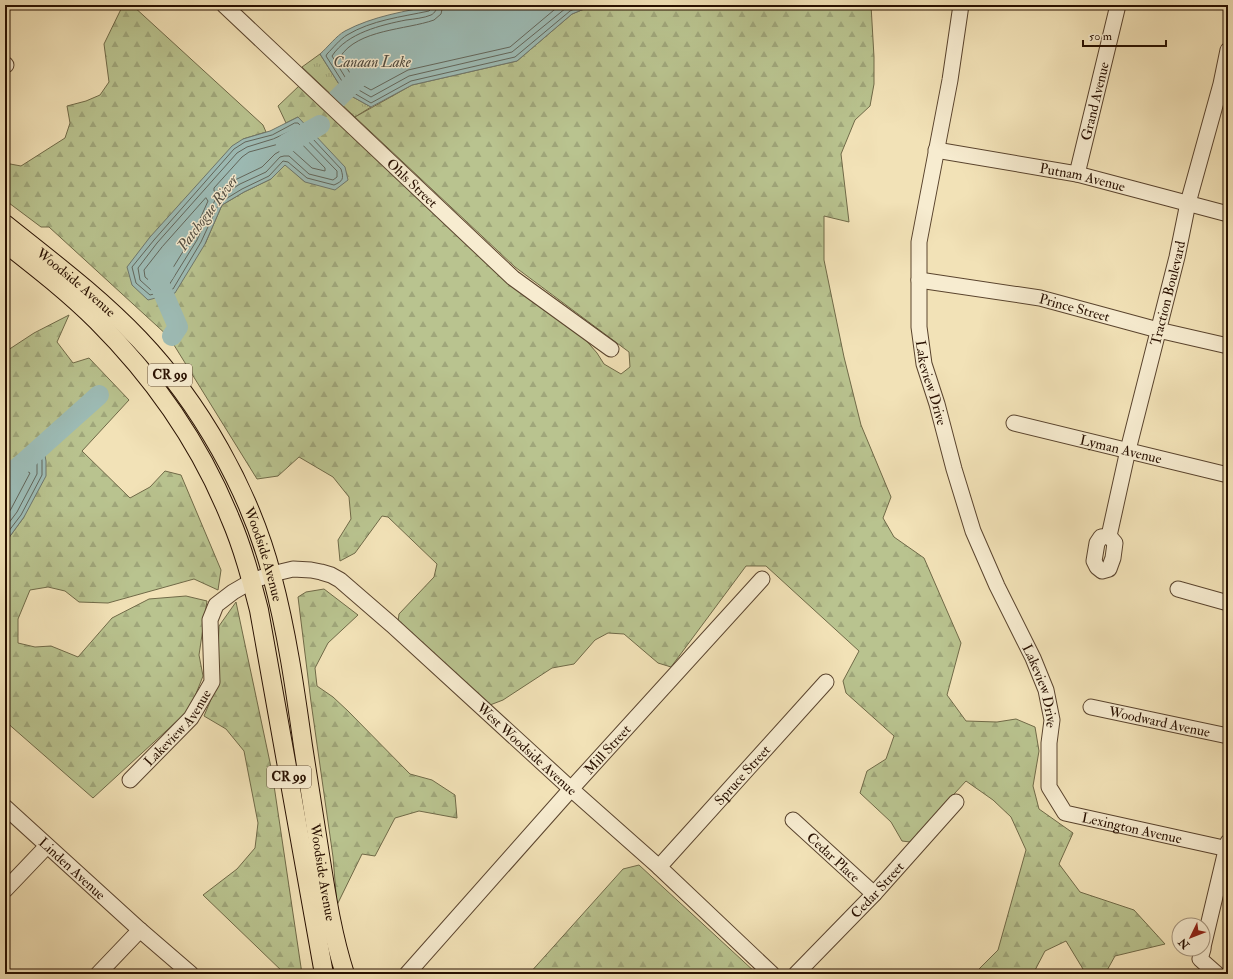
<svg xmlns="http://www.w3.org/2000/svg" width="1233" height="979" viewBox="0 0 1233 979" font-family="'IM FELL Double Pica',serif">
  <defs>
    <pattern id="grass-tufts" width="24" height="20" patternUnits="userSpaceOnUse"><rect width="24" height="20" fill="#b9c38f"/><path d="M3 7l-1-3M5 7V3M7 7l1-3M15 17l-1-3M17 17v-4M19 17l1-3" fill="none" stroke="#9fa67a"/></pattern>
    <pattern id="forest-firs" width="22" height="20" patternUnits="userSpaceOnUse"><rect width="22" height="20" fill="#b9c38f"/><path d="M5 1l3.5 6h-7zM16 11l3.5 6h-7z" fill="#9fa67a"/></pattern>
  </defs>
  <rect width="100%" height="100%" fill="#f2e2b7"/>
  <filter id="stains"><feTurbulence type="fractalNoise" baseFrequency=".005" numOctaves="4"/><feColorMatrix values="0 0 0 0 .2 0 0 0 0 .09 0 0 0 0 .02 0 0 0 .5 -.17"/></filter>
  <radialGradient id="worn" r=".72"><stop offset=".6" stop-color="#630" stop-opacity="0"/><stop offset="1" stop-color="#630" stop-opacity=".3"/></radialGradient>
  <path fill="url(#grass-tufts)" stroke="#706a48" d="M 320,54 L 344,92 L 371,107 L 355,117 L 302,67 Z"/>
  <path fill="url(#forest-firs)" stroke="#706a48" d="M 123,5 L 132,5 L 263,125 L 266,132 L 243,139 L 205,244 L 222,205 L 244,192 L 271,179 L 285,164 L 305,182 L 298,117 L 286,123 L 278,106 L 300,85 L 584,338 L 597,353 L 604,364 L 621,374 L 630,367 L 629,352 L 515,267 L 355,117 L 412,85 L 517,61 L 572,14 L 589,7 L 589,5 L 871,5 L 874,57 L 874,84 L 870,106 L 855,120 L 841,154 L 849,222 L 824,216 L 824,260 L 844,357 L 861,425 L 891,497 L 883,518 L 894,537 L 924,558 L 961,643 L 947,695 L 966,721 L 997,722 L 1016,719 L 1035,727 L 1039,751 L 1033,786 L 1039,809 L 1073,833 L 1059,864 L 1080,892 L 1134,910 L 1165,944 L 1115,956 L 1105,974 L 1086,974 L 1066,941 L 1045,951 L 1033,974 L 974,974 L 998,950 L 1026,850 L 1011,817 L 993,800 L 966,781 L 910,842 L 902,841 L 891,822 L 860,793 L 867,771 L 886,759 L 894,736 L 846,693 L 843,681 L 859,651 L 766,566 L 746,566 L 671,667 L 658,663 L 624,634 L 608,633 L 595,640 L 574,664 L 552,668 L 503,700 L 490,705 L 398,622 L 399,614 L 434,577 L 437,564 L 388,517 L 382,516 L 355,553 L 340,561 L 338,540 L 351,519 L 349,497 L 333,477 L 299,457 L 278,476 L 257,479 L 169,337 L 49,227 L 41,227 L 5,200 L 5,163 L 21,166 L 65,138 L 70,123 L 67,106 L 86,101 L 100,95 L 109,82 L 104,44 Z
    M 69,315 L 57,342 L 73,363 L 89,358 L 129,400 L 82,451 L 130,498 L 150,487 L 165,471 L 181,475 L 221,570 L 218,590 L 194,579 L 108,603 L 79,602 L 65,591 L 48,587 L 30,590 L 18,619 L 18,643 L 35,647 L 51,646 L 78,657 L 112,618 L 149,599 L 186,596 L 207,601 L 199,655 L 203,676 L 190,709 L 93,798 L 5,721 L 5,543 L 24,517 L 43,445 L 5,468 L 5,352 L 34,333 Z
    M 324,589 L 358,615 L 328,643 L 315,668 L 317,686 L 333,697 L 348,711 L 410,774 L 432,780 L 455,795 L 457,818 L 419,811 L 395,818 L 375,856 L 362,854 L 337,905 L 333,857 L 311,702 L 298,597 L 306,592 Z
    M 236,602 L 272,772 L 302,974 L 285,974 L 203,895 L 237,869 L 255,848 L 258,823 L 244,751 L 226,729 L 204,716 L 217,685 L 219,626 Z
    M 639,865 L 756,973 L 755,974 L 529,974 L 623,869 Z"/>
  <path fill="#9dbcb6" stroke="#6e776d" d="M 437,5 L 589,5 L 589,7 L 572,14 L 517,61 L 412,85 L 371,107 L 344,92 L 320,54 C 328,47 336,36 345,31 C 373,16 406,11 437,5 Z
    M 298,117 L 345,167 L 348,180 L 335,190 L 305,182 L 285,165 L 271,179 L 244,192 L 222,205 L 205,244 L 175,293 L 148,300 L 132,285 L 127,267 L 150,237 L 232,146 L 243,139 L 270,131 Z
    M 43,445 L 46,461 L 46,476 L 24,517 L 5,543 L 5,468 Z"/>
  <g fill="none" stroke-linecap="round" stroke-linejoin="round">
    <path stroke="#62665b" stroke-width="1" d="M 432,5 L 431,9 L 429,11 C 401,17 372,20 347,35 C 340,39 333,48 327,54 L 326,56 L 347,89 L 371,103 L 411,81 L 515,57 L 570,11 L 583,5
      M 437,5 C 437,9 435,13 431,15 C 424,18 414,19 406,20 C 381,25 347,33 332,56 L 350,85 L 371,97 L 409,76 L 512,52 L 566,8 L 571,5
      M 443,5 L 441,14 L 434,20 C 406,30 358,29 340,57 L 355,81 L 371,90 L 408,70 L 510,47 L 560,5
      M 295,123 L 298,123 L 341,169 C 344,179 343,181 334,185 L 307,178 L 288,162 L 283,161 L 269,176 L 242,189 L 219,203 L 201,242 L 173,289 L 150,295 L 136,283 L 132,267 L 154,240 L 234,149 L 245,142 L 272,135 Z
      M 296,129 L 337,171 L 337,177 L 333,180 L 309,174 L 289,156 L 284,156 L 280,157 L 266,172 L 240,184 L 215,200 L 197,240 L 169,285 L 151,290 L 140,280 L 138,268 L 157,243 L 237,153 L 247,147 L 273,139 Z
      M 294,136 L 325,168 L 325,171 L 312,168 L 293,151 L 288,150 L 282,150 L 275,154 L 262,167 L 237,179 L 216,192 L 214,191 L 214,188 L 242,157 L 249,152 L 275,145 Z
      M 206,198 L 208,201 L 192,237 L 166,279 L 152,283 L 145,277 L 144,270 L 162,247 Z
      M 5,471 L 8,470 L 38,452 L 41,453 L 42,461 L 42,475 L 21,515 L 5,536
      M 5,476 L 10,475 L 35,460 L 37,461 L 37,474 L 17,512 L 5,528
      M 5,482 L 13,480 L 27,471 L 30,473 L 11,509 L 5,518"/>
    <path stroke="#9dbcb6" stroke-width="20" d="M 337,99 L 362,74
      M 286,144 L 320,125
      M 165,272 L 158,281 L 178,327 L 172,336
      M 5,478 L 23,463 L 99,395"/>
    <defs>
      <g id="minor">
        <path id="s1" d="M 224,5 L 513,278 L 611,349"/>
        <path id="s2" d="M 961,5 L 950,80 L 919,242 L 919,327 L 924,364 L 937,404 L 954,469 L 973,531 L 997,586 L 1033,658 L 1046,690 L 1052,720 L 1049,743 L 1049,787 L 1065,813 L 1228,849"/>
        <path d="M 5,64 L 6,65"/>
        <path id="s3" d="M 936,150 L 1077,174 L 1228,214"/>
        <path id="s4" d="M 1077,174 L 1118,5"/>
        <path id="s5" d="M 919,280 L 1040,298 L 1158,330 L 1228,346"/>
        <path id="s6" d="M 1014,423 L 1228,475"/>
        <path id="s7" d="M 1109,536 L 1115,543 L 1113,558 L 1109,569 L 1102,571 L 1097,567 L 1094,561 L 1097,543 L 1101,537 L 1109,536 L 1128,450 L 1177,257 L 1188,203 L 1221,84 L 1228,50"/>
        <path d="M 1178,589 L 1228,603"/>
        <path id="s8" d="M 1091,707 L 1228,736"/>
        <path id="s9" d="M 130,780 L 191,718 L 212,682 L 210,620 L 216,605 L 233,592 L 252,581 L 272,574 L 293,569 L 311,570 L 321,572 L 331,575 L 340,580 L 392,625 L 571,789 L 659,867 L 772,974"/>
        <path id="s10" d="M 5,807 L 140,930 L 191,974"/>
        <path id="s11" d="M 793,820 L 874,894"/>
        <path id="s12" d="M 659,867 L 826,682"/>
        <path d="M 5,890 L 47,846"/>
        <path d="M 1203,947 L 1228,842"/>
        <path d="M 1203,949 L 1200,959 L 1217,974"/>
        <path d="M 98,974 L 140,930"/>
        <path id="s13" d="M 407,974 L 571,789 L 762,579"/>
        <path id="s14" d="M 796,974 L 874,894 L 956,802"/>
      </g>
      <g id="major">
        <path id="s15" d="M 5,224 C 51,261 98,296 139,339 C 200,403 250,491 272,576 C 287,632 295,689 303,746 C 309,784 315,822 321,861 C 327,899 333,937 345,974"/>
        <path d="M 5,243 C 37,268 69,293 97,321 C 153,377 200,444 230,518 C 243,548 251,579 259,610 L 324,974"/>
      </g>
    </defs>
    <use href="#minor" stroke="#5a442e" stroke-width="17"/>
    <use href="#major" stroke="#281000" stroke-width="20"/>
    <use href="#minor" stroke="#f7ecd0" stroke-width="15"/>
    <use href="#major" stroke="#f2e2b7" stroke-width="18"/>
  </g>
  <g text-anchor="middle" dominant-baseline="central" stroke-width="3" stroke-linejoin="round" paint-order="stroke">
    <g fill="#f7ecd0" stroke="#66523e" stroke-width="1">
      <rect x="148" y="364" width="44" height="22" rx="3"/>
      <rect x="267" y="766" width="44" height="22" rx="3"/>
    </g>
    <g font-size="13" font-weight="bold" fill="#281000">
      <text x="170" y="375">CR 99</text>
      <text x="289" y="777">CR 99</text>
    </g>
    <g font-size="14" fill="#281000" stroke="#f7ecd0">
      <text stroke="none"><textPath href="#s4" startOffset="75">Grand Avenue</textPath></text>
      <text stroke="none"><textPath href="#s3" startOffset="149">Putnam Avenue</textPath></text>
      <text stroke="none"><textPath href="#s1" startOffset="259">Ohls Street</textPath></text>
      <text stroke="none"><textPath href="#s15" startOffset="92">Woodside Avenue</textPath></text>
      <text stroke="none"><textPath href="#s7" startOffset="340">Traction Boulevard</textPath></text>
      <text stroke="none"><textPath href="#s5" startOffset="158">Prince Street</textPath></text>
      <text stroke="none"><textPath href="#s2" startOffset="383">Lakeview Drive</textPath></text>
      <text stroke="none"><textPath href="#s6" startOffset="110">Lyman Avenue</textPath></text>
      <text stroke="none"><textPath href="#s15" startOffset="428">Woodside Avenue</textPath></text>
      <text stroke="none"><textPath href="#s2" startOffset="707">Lakeview Drive</textPath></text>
      <text stroke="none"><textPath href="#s8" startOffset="70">Woodward Avenue</textPath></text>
      <text stroke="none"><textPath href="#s9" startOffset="71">Lakeview Avenue</textPath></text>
      <text stroke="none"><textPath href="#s9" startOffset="594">West Woodside Avenue</textPath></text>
      <text stroke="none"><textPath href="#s13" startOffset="301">Mill Street</textPath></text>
      <text stroke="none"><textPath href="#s12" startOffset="124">Spruce Street</textPath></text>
      <text stroke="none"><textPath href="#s2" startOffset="909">Lexington Avenue</textPath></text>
      <text stroke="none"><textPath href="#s11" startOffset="55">Cedar Place</textPath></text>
      <text stroke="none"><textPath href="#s10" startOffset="91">Linden Avenue</textPath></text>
      <text stroke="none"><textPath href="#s15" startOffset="752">Woodside Avenue</textPath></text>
      <text stroke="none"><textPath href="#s14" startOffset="117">Cedar Street</textPath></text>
    </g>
    <g font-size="15" font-style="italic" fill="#514c40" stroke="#f7ecd0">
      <text x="372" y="62">Canaan Lake</text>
      <text transform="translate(208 213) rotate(-53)">Patchogue River</text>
    </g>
  </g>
  <rect width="1233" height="979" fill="none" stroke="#f2e2b7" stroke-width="20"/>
  <rect x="6" y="6" width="1221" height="967" fill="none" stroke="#281000" stroke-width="2"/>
  <rect x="10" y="10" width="1213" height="959" fill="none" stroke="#281000"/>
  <g transform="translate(1191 937) rotate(227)"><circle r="19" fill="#f7ecd0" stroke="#a4947d"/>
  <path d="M0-3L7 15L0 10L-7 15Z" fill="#8f2418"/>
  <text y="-6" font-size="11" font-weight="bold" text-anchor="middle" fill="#281000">N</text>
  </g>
  <path d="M1083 40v6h83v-6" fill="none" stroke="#281000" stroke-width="2"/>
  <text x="1089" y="40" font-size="12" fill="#281000" stroke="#f7ecd0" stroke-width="3" paint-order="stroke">50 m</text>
  <rect width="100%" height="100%" filter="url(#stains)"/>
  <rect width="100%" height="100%" fill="url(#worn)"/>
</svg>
